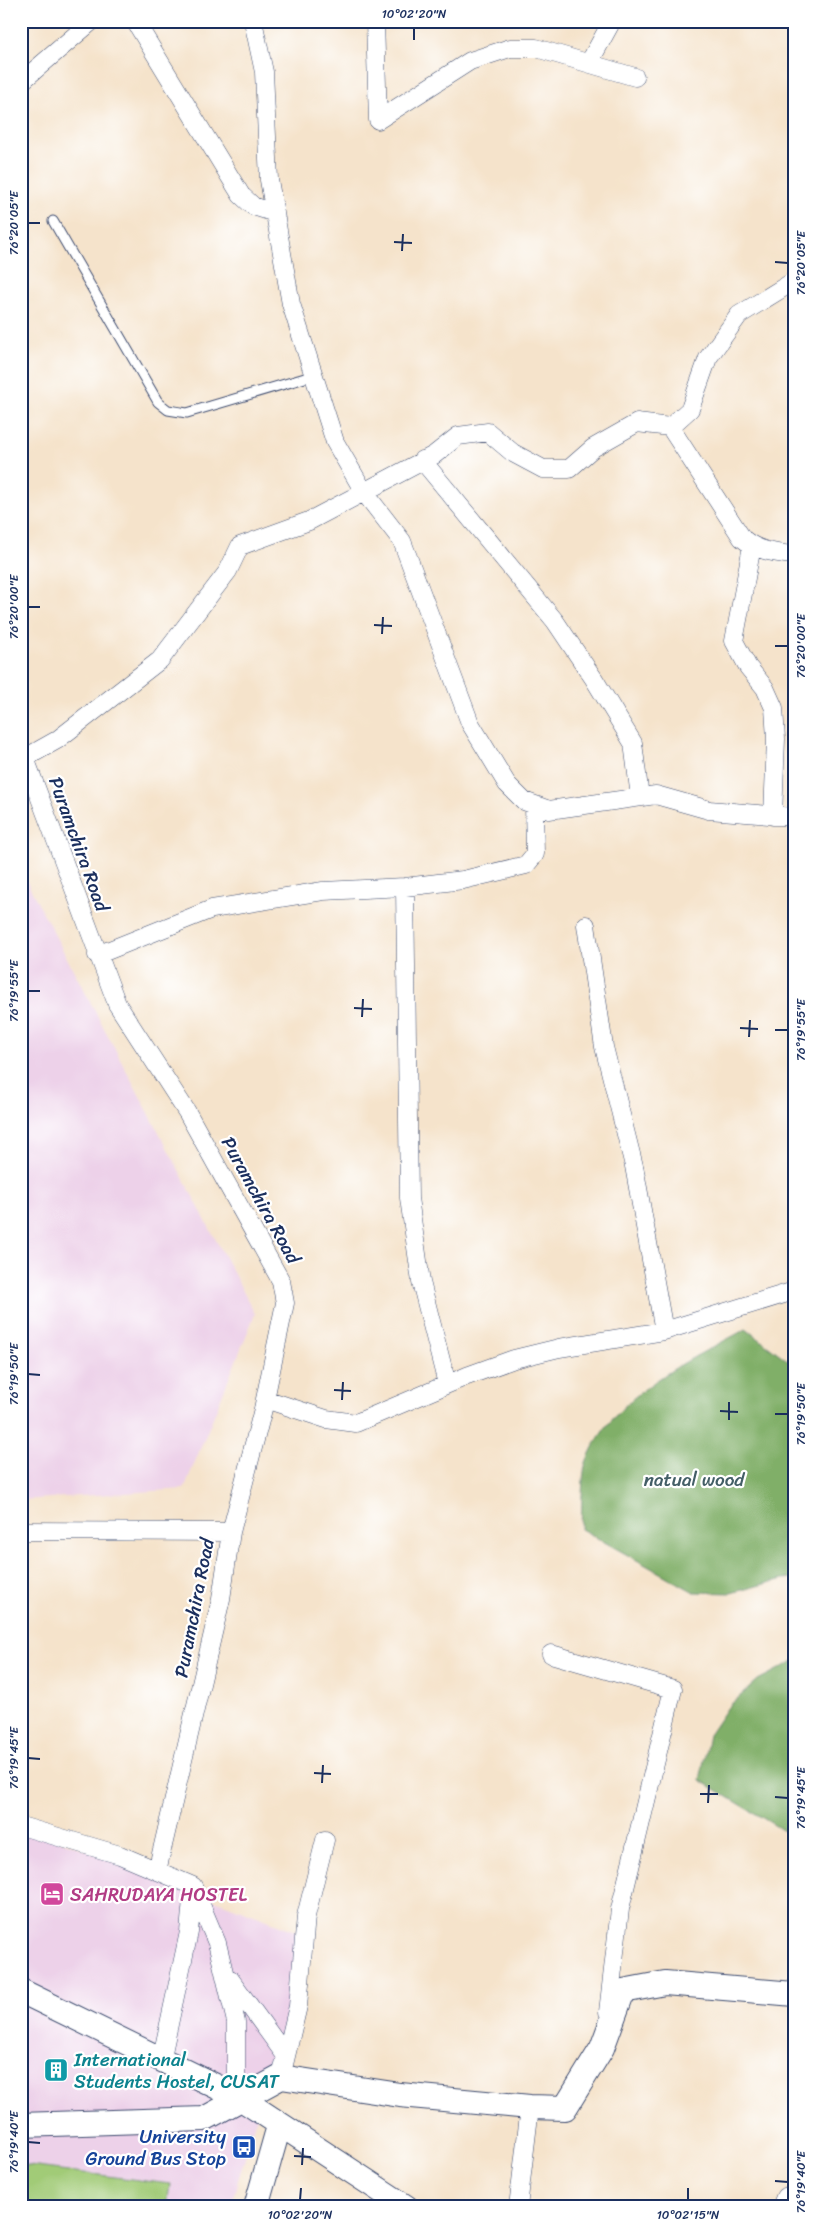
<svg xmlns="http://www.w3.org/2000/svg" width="815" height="2228" viewBox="0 0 815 2228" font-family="Sriracha,sans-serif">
  <rect width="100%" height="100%" fill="#fff"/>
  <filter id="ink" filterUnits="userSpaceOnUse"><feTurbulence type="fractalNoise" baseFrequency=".02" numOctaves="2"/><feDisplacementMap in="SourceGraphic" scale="10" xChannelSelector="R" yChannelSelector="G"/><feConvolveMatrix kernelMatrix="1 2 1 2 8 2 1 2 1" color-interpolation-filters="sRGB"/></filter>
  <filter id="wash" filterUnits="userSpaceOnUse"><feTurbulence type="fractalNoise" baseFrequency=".0096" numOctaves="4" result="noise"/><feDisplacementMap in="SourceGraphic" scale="20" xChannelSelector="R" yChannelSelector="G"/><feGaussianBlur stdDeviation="1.12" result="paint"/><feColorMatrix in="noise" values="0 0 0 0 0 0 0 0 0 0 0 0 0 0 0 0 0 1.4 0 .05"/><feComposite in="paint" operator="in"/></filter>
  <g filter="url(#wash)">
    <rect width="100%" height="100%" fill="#f5e3cb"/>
    <path fill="#edd1e9" d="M 21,871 L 255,1314 L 184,1489 L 21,1500 Z
      M 21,1825 L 311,1937 L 230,2207 L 21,2207 Z"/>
    <path fill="#a1cb77" stroke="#5e7d6a" d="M 21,2165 L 170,2184 L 167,2207 L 21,2207 Z"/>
    <path fill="#80af68" stroke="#4e6f63" d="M 746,1329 L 794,1365 L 794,1578 L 783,1579 L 731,1593 L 694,1592 L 581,1529 C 582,1513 581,1473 587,1460 C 615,1393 686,1362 746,1329 Z
      M 794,1661 L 794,1837 L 700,1780 L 709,1735 L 728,1707 L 758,1680 Z"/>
  </g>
  <g filter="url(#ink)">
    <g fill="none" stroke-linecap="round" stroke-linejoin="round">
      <defs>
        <path id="lane" d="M 53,221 L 158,402 L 168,410 L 187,413 L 315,375"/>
        <path id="street" d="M 135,21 L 241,195 L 253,206 L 275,213
          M 253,21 L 264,72 L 269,180 L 291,304 L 335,442 L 364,492 L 402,541 L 470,723 L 507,784 L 524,801 L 549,810 L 656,795 L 709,810 L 794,817
          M 375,21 L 378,120
          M 589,63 L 612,21
          M 21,82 L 92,21
          M 378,120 L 470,61 L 510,48 L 536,48 L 635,77
          M 670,427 L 742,538 C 757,551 774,553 794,555
          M 422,460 L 555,621 L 594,679 L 633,743 L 640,797
          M 752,546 L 734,641 L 748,667 L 765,688 L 774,708 L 776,739 L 773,816
          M 21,750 L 25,758 L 57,740 L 160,660 L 228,571 L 240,546 L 309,521 L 434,455 L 458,436 L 488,432 L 513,453 L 543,469 L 569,469 L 593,448 L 637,423 L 670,427 L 690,409 L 708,358 L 739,315 L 794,281
          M 25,758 L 117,1004 L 187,1112 L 281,1281 L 285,1303 L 263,1409 L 231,1532 L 221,1599 L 157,1871
          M 405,887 L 409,1198 L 421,1282 L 447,1384
          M 586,925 L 604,1047 L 634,1166 L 664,1331
          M 97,955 L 212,909 L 323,891 L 405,887 L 463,880 L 526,865 L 535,854 L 534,805
          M 265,1399 L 326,1419 L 356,1423 L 467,1376 L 514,1359 L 559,1348 L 664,1331 L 794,1291
          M 21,1531 L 231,1532
          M 551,1654 L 673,1689 L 620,1909 L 608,2012
          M 21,1826 L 120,1855 L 193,1886 L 217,1943 L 236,2022 L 236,2075 L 240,2098
          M 230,1979 L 286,2056
          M 161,2061 L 189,1932 L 193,1889
          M 281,2077 L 298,2006 L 306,1916 L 325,1840
          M 518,2207 L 530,2107
          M 781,2207 L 785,2197 L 794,2195"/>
        <path id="secondary" d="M 21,1991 L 240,2098 L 406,2207
          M 21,2125 L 204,2119 L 281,2077 L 400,2095 L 530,2107 L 565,2108 L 602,2048 L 623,1991 L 665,1983 L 794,1994
          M 256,2207 L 279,2126"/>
      </defs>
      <use href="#lane" stroke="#3c4a6e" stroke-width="11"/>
      <use href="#street" stroke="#3c4a6e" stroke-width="19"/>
      <use href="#secondary" stroke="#3c4a6e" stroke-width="26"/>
      <use href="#lane" stroke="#fff" stroke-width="9"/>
      <use href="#street" stroke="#fff" stroke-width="18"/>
      <use href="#secondary" stroke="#fff" stroke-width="24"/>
    </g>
  </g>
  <path fill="none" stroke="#1b2f5e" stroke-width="2" d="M 414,40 L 414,28M 28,223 L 40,223M 394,242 L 412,243M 402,251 L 403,234M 775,262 L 788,263M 28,607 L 40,607M 374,625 L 392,626M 382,634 L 383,617M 775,646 L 788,646M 28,991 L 40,991M 354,1008 L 372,1009M 362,1017 L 363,999M 740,1028 L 758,1029M 775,1030 L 788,1030M 749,1037 L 750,1020M 28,1374 L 40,1375M 334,1390 L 351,1391M 342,1400 L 343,1382M 720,1411 L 738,1412M 775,1414 L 788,1414M 729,1420 L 729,1402M 28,1758 L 40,1759M 314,1773 L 331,1774M 322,1783 L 323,1765M 700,1794 L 718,1794M 775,1797 L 788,1798M 708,1803 L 709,1785M 28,2142 L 40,2143M 294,2156 L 311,2157M 302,2165 L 303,2148M 775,2181 L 788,2182M 300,2200 L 301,2188M 688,2200 L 688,2188"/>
  <defs>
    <symbol id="hotel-square" viewBox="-11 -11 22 22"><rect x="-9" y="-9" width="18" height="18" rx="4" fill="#d1479c" stroke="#fff"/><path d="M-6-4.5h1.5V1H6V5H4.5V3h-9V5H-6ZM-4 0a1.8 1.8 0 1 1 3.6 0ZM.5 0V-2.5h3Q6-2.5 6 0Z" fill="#fff"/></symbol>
    <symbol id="building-square" viewBox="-11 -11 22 22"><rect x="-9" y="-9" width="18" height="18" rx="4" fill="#0f9aa8" stroke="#fff"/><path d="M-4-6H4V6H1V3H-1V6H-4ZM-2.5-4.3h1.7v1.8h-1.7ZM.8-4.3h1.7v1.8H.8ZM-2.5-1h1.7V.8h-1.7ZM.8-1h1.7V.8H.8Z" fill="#fff"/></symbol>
    <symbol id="bus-square" viewBox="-11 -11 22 22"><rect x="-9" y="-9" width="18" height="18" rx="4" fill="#1a4fb4" stroke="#fff"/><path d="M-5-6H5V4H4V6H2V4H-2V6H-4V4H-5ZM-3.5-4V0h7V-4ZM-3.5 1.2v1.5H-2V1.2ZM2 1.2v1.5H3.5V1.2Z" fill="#fff"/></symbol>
  </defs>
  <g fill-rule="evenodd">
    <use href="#hotel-square" x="38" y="1880" width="28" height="28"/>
    <use href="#building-square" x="42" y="2056" width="28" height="28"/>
    <use href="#bus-square" x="230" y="2133" width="28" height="28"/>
  </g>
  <g text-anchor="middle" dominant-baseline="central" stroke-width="4.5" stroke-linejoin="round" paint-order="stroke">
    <g font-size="19" fill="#1b2f5e" stroke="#fff">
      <text transform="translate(79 844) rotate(70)">Puramchira Road</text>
      <text transform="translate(261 1200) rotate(61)">Puramchira Road</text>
      <text transform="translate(194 1608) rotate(-79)">Puramchira Road</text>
    </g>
    <g font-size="19" fill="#435e66" stroke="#fff">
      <text x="694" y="1479">natual wood</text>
    </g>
    <g font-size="19" fill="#b23c85" stroke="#fff" text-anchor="start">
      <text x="70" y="1894">SAHRUDAYA HOSTEL</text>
    </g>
    <g font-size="19" fill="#0d838f" stroke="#fff" text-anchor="start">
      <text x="74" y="2059">International<tspan x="74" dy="22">Students Hostel, CUSAT</tspan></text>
    </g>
    <g font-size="19" fill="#164399" stroke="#fff" text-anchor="end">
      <text x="226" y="2136">University<tspan x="226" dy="22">Ground Bus Stop</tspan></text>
    </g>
  </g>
  <rect width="815" height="2228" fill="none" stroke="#fff" stroke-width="55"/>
  <rect x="28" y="28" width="760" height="2172" fill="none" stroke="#1b2f5e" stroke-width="2"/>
  <g font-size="12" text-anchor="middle" fill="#1b2f5e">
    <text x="414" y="18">10°02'20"N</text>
    <text transform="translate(14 223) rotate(-90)" y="4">76°20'05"E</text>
    <text transform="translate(801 263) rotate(-90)" y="4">76°20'05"E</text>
    <text transform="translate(14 607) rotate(-90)" y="4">76°20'00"E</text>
    <text transform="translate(801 646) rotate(-90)" y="4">76°20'00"E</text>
    <text transform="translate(14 991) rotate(-90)" y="4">76°19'55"E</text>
    <text transform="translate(801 1030) rotate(-90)" y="4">76°19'55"E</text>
    <text transform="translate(14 1374) rotate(-90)" y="4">76°19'50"E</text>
    <text transform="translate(801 1414) rotate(-90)" y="4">76°19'50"E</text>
    <text transform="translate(14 1758) rotate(-90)" y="4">76°19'45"E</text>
    <text transform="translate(801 1798) rotate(-90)" y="4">76°19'45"E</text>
    <text transform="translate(14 2142) rotate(-90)" y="4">76°19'40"E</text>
    <text transform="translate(801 2182) rotate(-90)" y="4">76°19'40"E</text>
    <text x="300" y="2219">10°02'20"N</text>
    <text x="688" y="2219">10°02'15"N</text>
  </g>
</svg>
